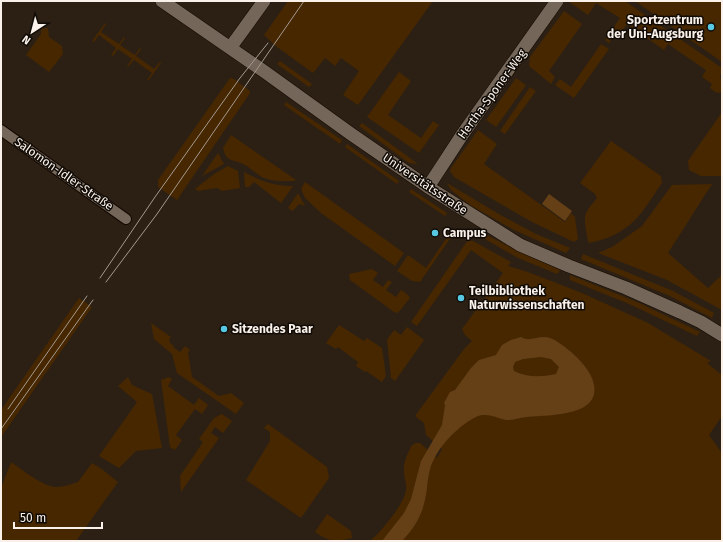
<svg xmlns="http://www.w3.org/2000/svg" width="723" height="542" viewBox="0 0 723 542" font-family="'Fira Sans',sans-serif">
  <rect width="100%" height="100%" fill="#2c2014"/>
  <path fill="#472700" d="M 288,1 L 433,1 L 358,105 L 343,95 L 359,71 L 341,58 L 335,66 L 325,58 L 313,73 L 277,47 L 264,35 Z
    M 568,1 L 625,1 L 722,68 L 720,77 L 722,84 L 722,92 L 717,93 L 710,88 L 712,84 L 702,77 L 706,70 L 668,44 L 664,50 L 627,24 L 616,39 L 613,37 L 609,43 L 605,40 L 620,18 L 596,3 L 588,15 Z
    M 635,1 L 722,1 L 722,62 Z
    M 564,11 L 582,24 L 549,71 L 555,77 L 551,84 L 529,66 L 530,57 Z
    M 105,23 L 106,24 L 101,32 L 119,44 L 124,37 L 125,38 L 120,45 L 135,55 L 140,48 L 141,49 L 136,56 L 154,69 L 160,62 L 161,63 L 148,81 L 147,80 L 152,73 L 134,60 L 128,67 L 127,66 L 132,59 L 118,49 L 113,56 L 111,55 L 116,48 L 99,35 L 94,42 L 92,41 Z
    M 41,28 L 48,28 L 49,37 L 62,46 L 63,54 L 49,72 L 26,55 L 41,34 Z
    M 601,44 L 609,49 L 574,98 L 555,85 L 560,79 L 571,87 Z
    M 280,61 L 312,84 L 309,87 L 277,64 Z
    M 399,72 L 411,81 L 388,115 L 421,138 L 433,121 L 439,125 L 419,153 L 367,117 Z
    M 230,78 L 234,79 L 250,91 L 250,93 L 177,200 L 158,187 L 158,180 Z
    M 516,78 L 526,85 L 496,127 L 486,120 Z
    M 530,87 L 536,91 L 505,134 L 500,131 Z
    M 286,102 L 342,140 L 340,144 L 284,105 Z
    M 722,112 L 722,176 L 701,176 L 689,170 L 688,161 Z
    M 362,123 L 418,164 L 409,163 L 359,126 Z
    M 478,130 L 497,144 L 484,164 L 565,222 L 571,213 L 575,217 L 578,239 L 574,242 L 532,222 L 454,177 L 450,171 L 451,168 Z
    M 231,135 L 296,180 L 294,181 C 284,181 273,182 264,178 C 257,175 252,169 245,165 C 235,159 226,163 223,148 Z
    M 611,141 L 661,176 L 662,183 C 654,194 643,213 634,221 C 622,233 605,240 589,243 C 587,239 587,235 586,230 C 583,212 586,212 597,198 L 595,194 L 580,183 Z
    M 347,144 L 399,181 L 397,184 L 345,147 Z
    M 218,153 L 224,164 L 202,176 Z
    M 228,166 L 238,171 L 240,188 L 222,191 L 217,188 L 198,191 L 195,189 L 214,174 Z
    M 244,172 C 260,181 275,186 293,186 L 281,203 L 254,182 L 249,187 L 245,187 Z
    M 305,182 L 404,253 L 395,266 L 321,213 L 305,198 L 301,189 Z
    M 447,183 L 497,213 L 536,234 L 570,248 L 566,253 L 514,230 L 470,205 L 451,190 Z
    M 712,184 L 668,253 L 708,288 L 722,275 L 722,310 L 667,280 L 598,253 L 612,247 L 642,226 L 672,185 Z
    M 411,189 L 447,213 L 445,216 L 409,192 Z
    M 298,193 L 305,206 L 301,204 L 298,205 L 293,211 L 288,208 Z
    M 479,231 L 512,248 L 560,270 L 557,274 L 518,258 L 478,235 Z
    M 450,233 L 454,233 L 420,282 L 412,281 L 397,271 L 408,255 L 426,268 Z
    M 468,240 L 473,241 L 511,262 L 508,266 L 528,272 L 582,293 L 648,323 L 711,361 L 707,363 L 722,375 L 722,416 L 709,435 L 722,453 L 722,541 L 370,541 C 380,533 405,503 406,490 C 407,484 404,478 404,472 C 403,462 408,453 412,445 L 416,443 L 420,443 L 437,458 L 442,449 L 426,435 L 424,423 L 415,416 L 464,349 L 472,341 L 465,335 L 462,329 L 503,273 L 471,250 L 417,326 L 411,322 Z
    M 583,254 L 673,291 L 714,313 L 712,318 L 670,296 L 581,259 Z
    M 372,269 L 378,273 L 373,280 L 383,287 L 388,280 L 392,282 L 386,290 L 396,297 L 401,290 L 407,294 L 410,298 L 398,313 L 394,312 L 350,280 L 349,274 Z
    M 570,275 L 637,302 L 700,332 L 697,336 L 629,304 L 570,280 Z
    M 79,298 L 92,307 L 1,437 L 1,410 Z
    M 151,323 L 171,337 L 169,339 L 170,343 L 174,346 L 173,347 L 180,352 L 185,346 L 190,350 L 188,352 L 192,377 L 219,396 L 231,393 L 244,403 L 236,414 L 177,373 L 172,354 L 154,339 Z
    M 339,325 L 364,341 L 367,338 L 382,348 L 386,376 L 382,382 L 366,371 L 365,372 L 356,366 L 358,362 L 338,347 L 336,349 L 326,343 Z
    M 407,327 L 424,340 L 395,381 L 391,378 L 387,340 L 394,330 L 401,335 Z
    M 128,377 L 132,385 L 152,394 L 162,448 L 136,451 L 119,468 L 99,456 L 137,402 L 118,386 Z
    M 169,377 L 172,379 L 168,386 L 194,405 L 199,398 L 208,405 L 202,414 L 195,409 L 176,435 L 182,440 L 175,450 L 170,447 L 161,380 Z
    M 222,414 L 232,421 L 223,433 L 215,427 L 211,433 L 219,438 L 181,492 L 180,476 L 203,442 L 199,439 L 214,418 Z
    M 268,424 L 327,467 L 329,478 L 301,518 L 246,480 L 270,441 L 270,432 L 264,428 Z
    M 11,462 C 21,469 45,488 57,487 C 64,487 71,484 78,482 L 92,463 L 103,470 L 118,482 L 76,541 L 1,541 L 1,488 Z
    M 327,514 L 351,531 L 352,538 C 334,542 330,542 315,532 Z"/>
  <path fill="#654017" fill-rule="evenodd" d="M 549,194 L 572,211 L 565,221 L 542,204 Z
    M 521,337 C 530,343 540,334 550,338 C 556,340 565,347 570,351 C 580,360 592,372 594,385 C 600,417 547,415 527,417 C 521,417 515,420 509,420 C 501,420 492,414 483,415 C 478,415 470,420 466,423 C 453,432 440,446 433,461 C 429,469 428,479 427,488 C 424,511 418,524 402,541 L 382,541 L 404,513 L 411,499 L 421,461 L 442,425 L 445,405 L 444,403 L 450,392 L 455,390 L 471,368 L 479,360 L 496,355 L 502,345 L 511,340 ZM 541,357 L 551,359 L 559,367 L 556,374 C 541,377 528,378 514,371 L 513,367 L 515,362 L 523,359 Z"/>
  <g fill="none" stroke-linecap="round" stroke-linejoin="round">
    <defs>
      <path id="pedestrian" d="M 1,130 L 126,219"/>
      <path id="minor" d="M 162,1 L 265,72 L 351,134 L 428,187 L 520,245 L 569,266 L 626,288 L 680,312 L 701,322 L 722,335
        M 230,48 L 264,1
        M 428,187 L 462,135 L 557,1"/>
    </defs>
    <use href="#pedestrian" stroke="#140902" stroke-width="12"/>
    <use href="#minor" stroke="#140902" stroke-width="14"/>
    <use href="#pedestrian" stroke="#746658" stroke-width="10"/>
    <use href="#minor" stroke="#746658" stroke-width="13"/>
    <path stroke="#a39a90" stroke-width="1" d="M 100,278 L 155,197 L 240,78 L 268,43
      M 106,282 L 157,214 L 304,1
      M 8,409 L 87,296
      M 1,429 L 93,300"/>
  </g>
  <g fill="#58c9e3" stroke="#100b06" stroke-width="1.5">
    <circle cx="711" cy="27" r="4"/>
    <circle cx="435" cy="233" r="4"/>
    <circle cx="461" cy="298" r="4"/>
    <circle cx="224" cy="329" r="4"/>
  </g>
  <g text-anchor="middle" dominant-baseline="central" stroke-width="3" stroke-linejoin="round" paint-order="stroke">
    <g font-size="12" font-weight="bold" fill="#faf2ea" stroke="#100b06" text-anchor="start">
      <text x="703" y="20" text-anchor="end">Sportzentrum<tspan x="703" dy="14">der Uni-Augsburg</tspan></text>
      <text x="443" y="233">Campus</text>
      <text x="469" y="291">Teilbibliothek<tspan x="469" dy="14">Naturwissenschaften</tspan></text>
      <text x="232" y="329">Sitzendes Paar</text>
    </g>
    <g font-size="12" fill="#faf2ea" stroke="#100b06">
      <text transform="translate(492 94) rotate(-54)">Hertha-Sponer-Weg</text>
      <text transform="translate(64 174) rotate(35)">Salomon-Idler-Straße</text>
      <text transform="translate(425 184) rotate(34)">Universitätsstraße</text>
    </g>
  </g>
  <rect width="723" height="542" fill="none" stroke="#faf2ea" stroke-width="4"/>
  <g transform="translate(32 32) rotate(216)" stroke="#100b06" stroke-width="3" paint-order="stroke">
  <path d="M0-3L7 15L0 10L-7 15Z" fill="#faf2ea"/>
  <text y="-6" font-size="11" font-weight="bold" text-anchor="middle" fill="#faf2ea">N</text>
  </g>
  <path d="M14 522v6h88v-6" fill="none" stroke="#faf2ea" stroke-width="2"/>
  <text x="20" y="522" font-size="12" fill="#faf2ea" stroke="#100b06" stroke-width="3" paint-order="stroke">50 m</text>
</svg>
